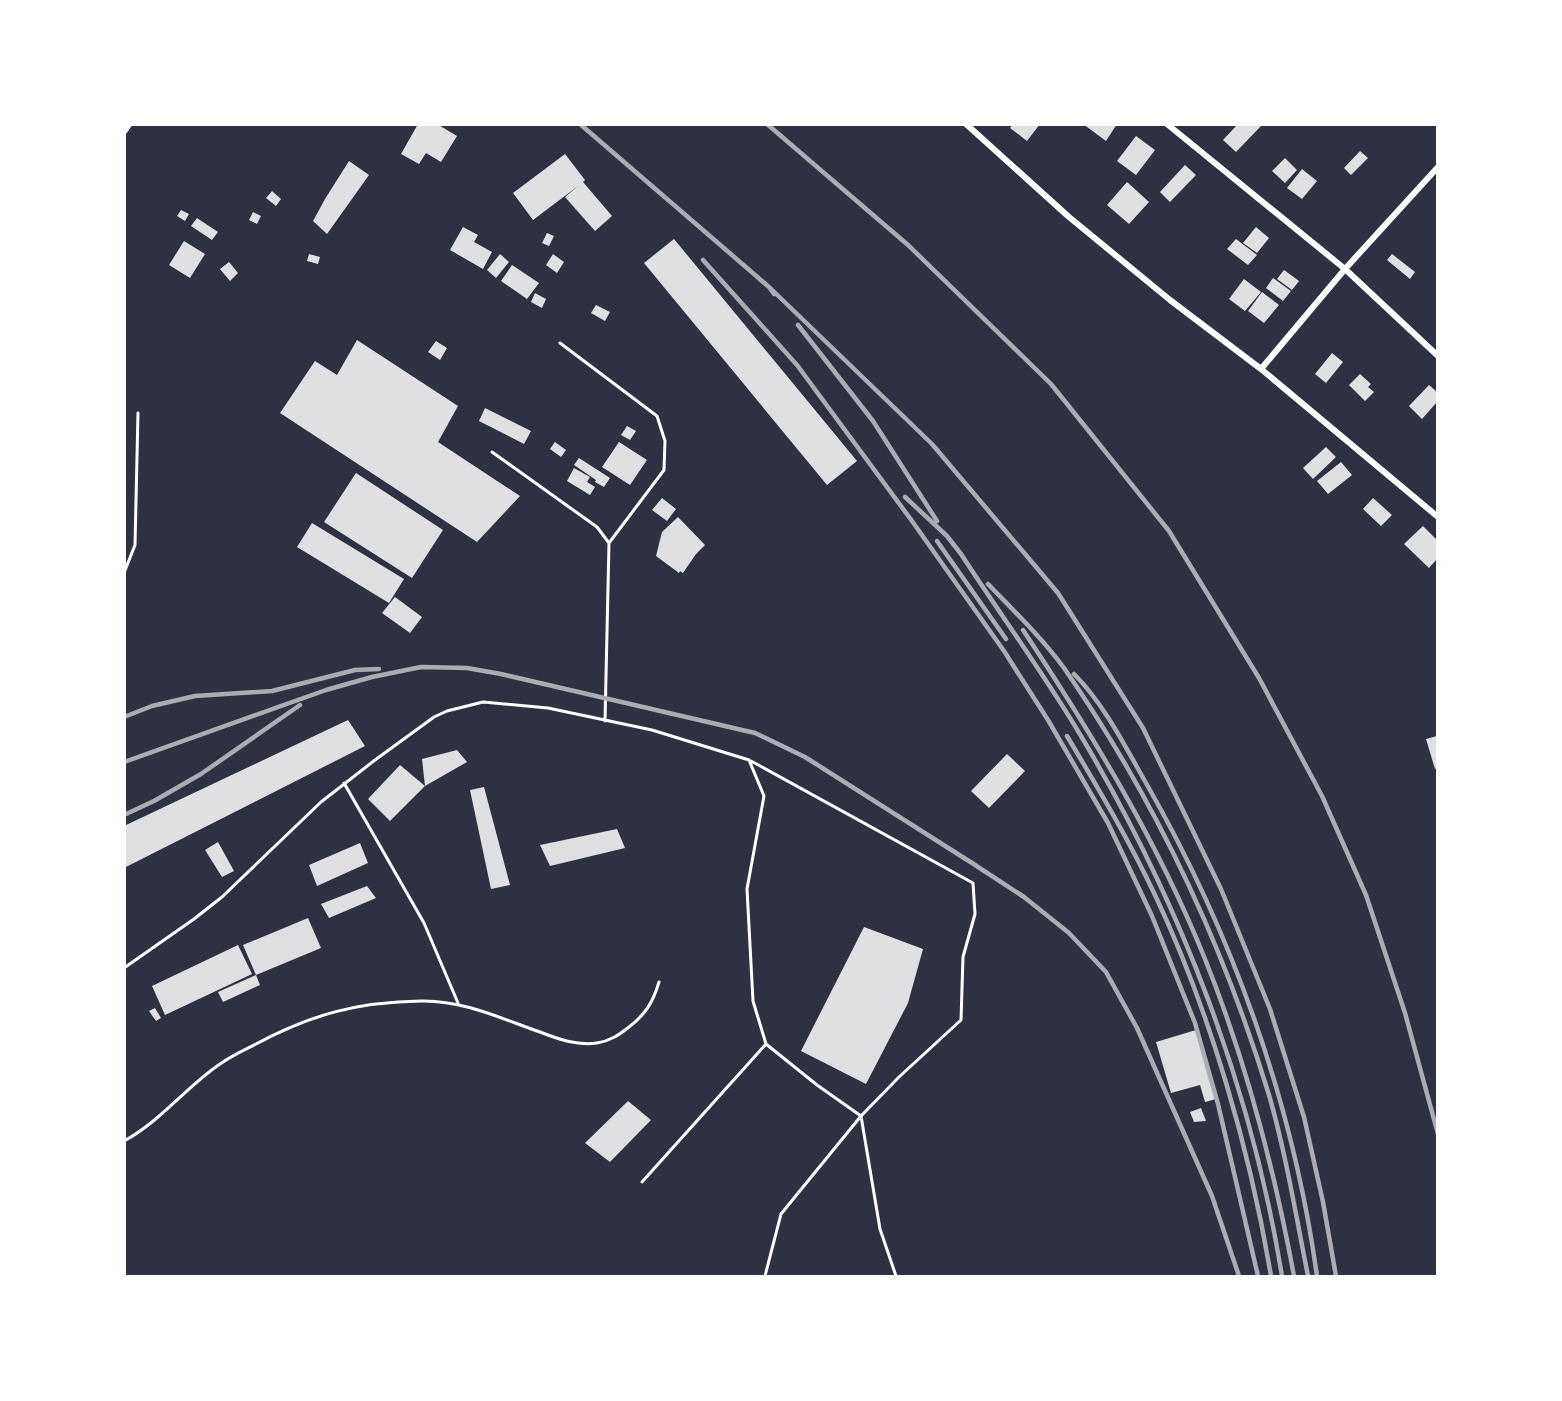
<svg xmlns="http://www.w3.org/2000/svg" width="1562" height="1401" viewBox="0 0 1562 1401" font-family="'Source Sans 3',sans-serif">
  <rect width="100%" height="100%" fill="#2d3142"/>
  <path fill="#e0e0e3" d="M 418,124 L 437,124 L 457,136 L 441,162 L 426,153 L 419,164 L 401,154 Z
    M 1013,124 L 1040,124 L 1027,141 L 1010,128 Z
    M 1083,124 L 1117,124 L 1106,141 Z
    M 1238,124 L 1261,126 L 1236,152 L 1223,140 Z
    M 1136,136 L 1155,150 L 1136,175 L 1117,161 Z
    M 1360,151 L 1368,158 L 1351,175 L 1344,168 Z
    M 565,154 L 585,180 L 583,182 L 612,216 L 595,231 L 565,197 L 578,186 L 533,220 L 513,193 Z
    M 1285,158 L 1297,170 L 1285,183 L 1272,171 Z
    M 349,161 L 369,175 L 327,234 L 313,221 L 325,199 Z
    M 1185,165 L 1196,175 L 1170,202 L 1160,192 Z
    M 1302,169 L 1317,181 L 1302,199 L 1287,188 Z
    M 1127,182 L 1149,202 L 1129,224 L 1107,205 Z
    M 272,191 L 281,199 L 276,206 L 266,198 Z
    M 181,210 L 189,214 L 185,221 L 177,216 Z
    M 253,212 L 261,216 L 257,224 L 249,220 Z
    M 197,218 L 218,232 L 212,240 L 191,226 Z
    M 463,227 L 478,235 L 474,242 L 492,252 L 483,269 L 450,250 Z
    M 1256,227 L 1269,238 L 1257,253 L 1243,243 Z
    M 547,233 L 554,236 L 549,246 L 542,243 Z
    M 674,239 L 857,461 L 827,485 L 644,263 Z
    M 1236,239 L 1257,255 L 1248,265 L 1227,249 Z
    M 184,241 L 205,254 L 190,278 L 169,265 Z
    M 309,254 L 320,257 L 318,264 L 307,261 Z
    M 500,254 L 509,262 L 496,278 L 487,270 Z
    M 553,254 L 564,262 L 557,273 L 546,265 Z
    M 1392,254 L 1415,272 L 1410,279 L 1387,260 Z
    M 229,262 L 238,273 L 230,281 L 220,269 Z
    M 512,265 L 539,283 L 527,299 L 501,281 Z
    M 1284,270 L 1299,281 L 1292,290 L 1277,279 Z
    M 1273,278 L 1291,291 L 1283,301 L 1266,288 Z
    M 1244,279 L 1261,292 L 1245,311 L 1229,299 Z
    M 1262,292 L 1279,305 L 1264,323 L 1248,311 Z
    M 535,293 L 546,299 L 542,308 L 531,302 Z
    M 596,305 L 610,312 L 605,321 L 591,313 Z
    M 357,340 L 458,406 L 438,442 L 520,496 L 477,542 L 280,413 L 315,361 L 337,375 Z
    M 436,341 L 447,348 L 440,360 L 428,352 Z
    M 1332,353 L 1343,362 L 1326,383 L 1315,374 Z
    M 1360,374 L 1371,384 L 1368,387 L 1374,392 L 1365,401 L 1349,385 Z
    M 1429,385 L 1437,392 L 1437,402 L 1422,419 L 1409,406 Z
    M 485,408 L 531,431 L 524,444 L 479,421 Z
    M 627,426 L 636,431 L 630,440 L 621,435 Z
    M 555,442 L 566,450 L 561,457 L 550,449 Z
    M 619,442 L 647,460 L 630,485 L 602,467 Z
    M 1326,447 L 1336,457 L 1313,479 L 1303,468 Z
    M 579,458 L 610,478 L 604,487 L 595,482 L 596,480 L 574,465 Z
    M 1341,462 L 1352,475 L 1328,494 L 1317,481 Z
    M 574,468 L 590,477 L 587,482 L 595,487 L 590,495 L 567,481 Z
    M 356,473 L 443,530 L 412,578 L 324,522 Z
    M 662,498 L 676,509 L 667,521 L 652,510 Z
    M 1373,498 L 1392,515 L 1381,526 L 1363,509 Z
    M 678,517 L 705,545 L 696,554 L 683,573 L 680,571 L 679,573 L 656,556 L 662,532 Z
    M 312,523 L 404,579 L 389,603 L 297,547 Z
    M 1423,526 L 1437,540 L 1437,559 L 1429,568 L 1404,544 Z
    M 395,597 L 422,617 L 410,633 L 382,613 Z
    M 348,720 L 365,746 L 124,868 L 124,826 Z
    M 1437,736 L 1437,768 L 1435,769 L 1426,739 Z
    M 457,750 L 467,762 L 425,786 L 390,821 L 368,799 L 400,765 L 425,786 L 422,759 Z
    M 1007,754 L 1025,771 L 989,808 L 971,791 Z
    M 484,787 L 510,885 L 491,889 L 470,790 Z
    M 617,829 L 625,848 L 550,866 L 540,845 Z
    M 218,842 L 234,871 L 222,877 L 205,850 Z
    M 360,843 L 368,863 L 317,886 L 309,865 Z
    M 367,886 L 376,898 L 329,918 L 321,904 Z
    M 308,918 L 321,948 L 256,975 L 243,945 Z
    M 864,927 L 923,949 L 908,1003 L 866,1084 L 801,1051 Z
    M 238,945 L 252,974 L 165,1015 L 152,986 Z
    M 256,975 L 260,985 L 223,1002 L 218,992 Z
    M 155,1008 L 161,1018 L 156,1021 L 149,1011 Z
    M 1196,1030 L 1216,1099 L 1205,1102 L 1200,1085 L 1171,1093 L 1156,1042 Z
    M 628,1101 L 651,1120 L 610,1162 L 585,1143 Z
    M 1201,1108 L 1206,1121 L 1194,1122 L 1190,1112 Z"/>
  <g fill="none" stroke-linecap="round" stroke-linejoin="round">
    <path stroke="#fff" stroke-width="3" d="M 560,343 L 657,416 L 665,441 L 664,470 L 609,543
      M 492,452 L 597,527 L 609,543 L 605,721
      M 124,573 L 135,545 L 138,413
      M 751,761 L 973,883 L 975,914 L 963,957 L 961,1020 L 899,1077 L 861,1116 L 781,1214 L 765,1276
      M 344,783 L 424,923 L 458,1003
      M 124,968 L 194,919 L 222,897 L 321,802 L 375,760 L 434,717 L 447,711 L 483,702 L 548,708 L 652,730 L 749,760 L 764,796 L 747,889 L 753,1001 L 766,1044 L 817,1085 L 861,1116 L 880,1229 L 896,1276
      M 124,1141 C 161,1121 186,1087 220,1064 C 231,1056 244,1050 256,1044 C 312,1014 358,1002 421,1001 C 463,1000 502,1019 540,1032 C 558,1039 577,1046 597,1043 C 610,1041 619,1035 629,1027 C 646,1014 653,1002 659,982
      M 642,1182 L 766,1044"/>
    <path stroke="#fff" stroke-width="6" d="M 966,124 L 1069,217 L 1170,300 L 1261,369 L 1438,517
      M 1167,124 L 1345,269 L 1438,356
      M 1261,369 L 1345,269 L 1438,167"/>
    <path stroke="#fff" stroke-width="8" d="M 124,130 L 128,124"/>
    <path stroke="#abadb3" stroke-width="4.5" d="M 580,124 L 769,287 L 774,294
      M 767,124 L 908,245 L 1051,384 L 1169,531 L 1259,678 L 1322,796 L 1366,895 L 1405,1013 L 1438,1134
      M 703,260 L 797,365 L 912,521 L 1004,651 L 1048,720 L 1108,823 L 1152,916 L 1195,1023 L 1218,1104 L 1258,1276
      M 769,287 L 932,444 L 1058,593 L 1143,728 L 1221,889 L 1270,1009 L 1304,1117 L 1323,1202 L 1336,1276
      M 798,325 L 873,421 L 937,521
      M 905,497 L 947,536 L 961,554 C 1000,614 1044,674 1081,736 C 1180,902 1251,1085 1282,1276
      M 937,541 L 1006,639
      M 988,584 C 1014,611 1042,638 1064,668 C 1154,798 1223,944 1269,1095 C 1286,1154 1296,1216 1308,1276
      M 1023,630 C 1092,734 1158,842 1205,959 C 1246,1061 1274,1168 1294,1276
      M 1074,674 C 1104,704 1125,746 1146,783 C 1233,935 1293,1103 1317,1276
      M 124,717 L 152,706 L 195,696 L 272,691 L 355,670 L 379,669
      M 1067,736 C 1098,788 1129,840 1155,895 C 1210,1011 1250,1150 1271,1276
      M 124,762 L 326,690 L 372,677 L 421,667 L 467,668 L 501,674 L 755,733 L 805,757 L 972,863 L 1024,897 L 1069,933 L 1106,972 L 1137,1028 L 1212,1196 L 1239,1276
      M 124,815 L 154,801 L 201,774 L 300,705"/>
  </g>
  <rect width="1562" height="1401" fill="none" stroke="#ffffff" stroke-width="252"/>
</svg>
